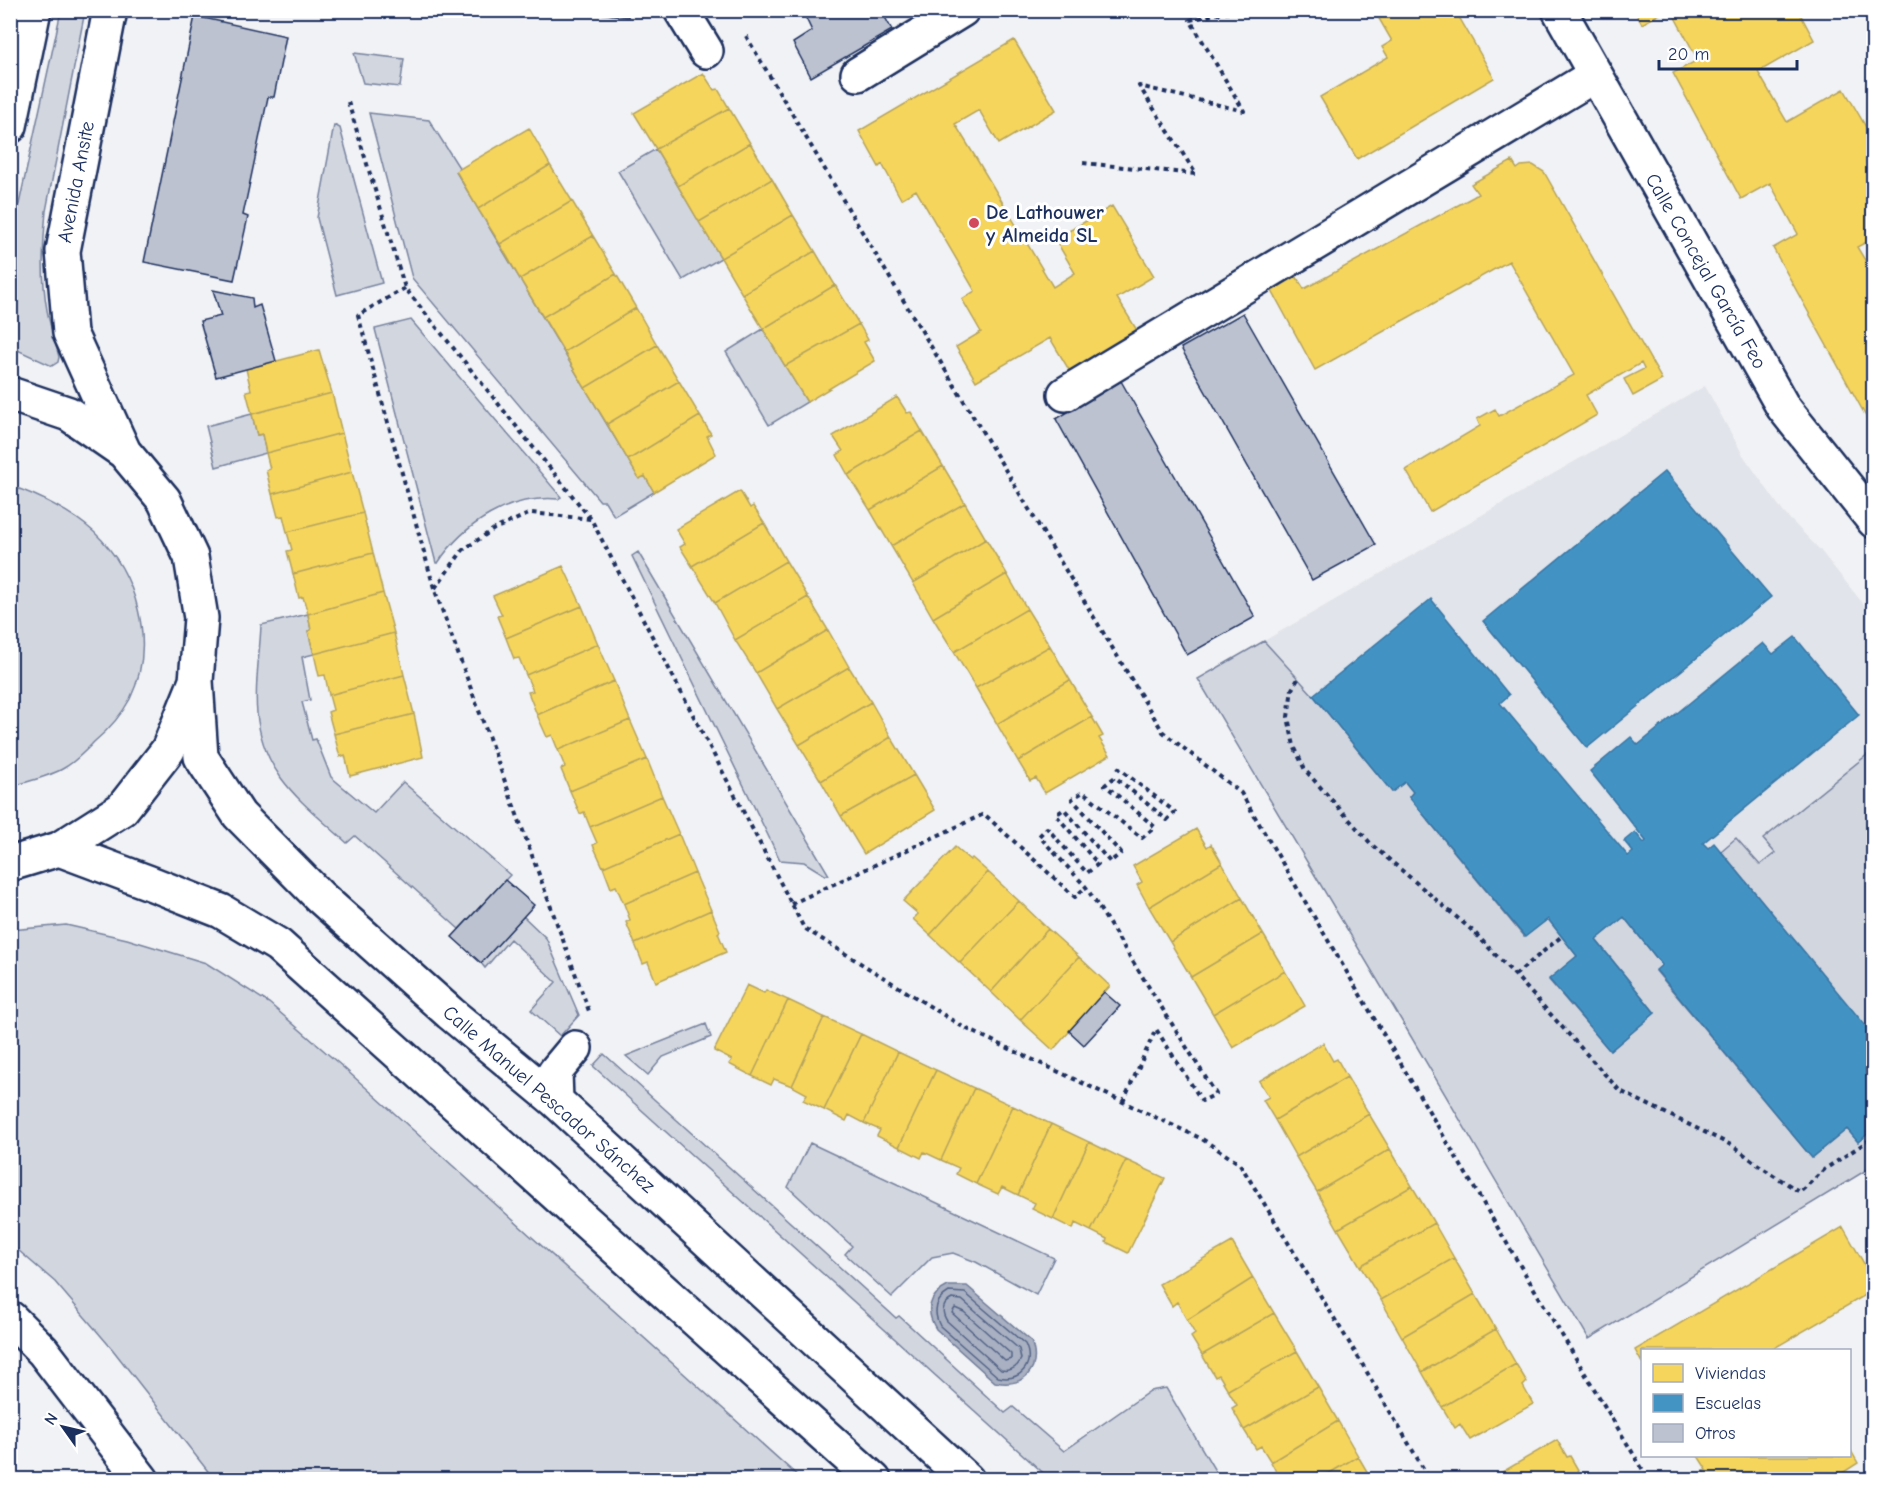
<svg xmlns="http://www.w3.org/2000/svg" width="1884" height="1490" viewBox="0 0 1884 1490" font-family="'Comic Neue',sans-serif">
  <rect width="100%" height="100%" fill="#f1f2f5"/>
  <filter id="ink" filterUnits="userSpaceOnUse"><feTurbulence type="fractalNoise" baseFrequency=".0167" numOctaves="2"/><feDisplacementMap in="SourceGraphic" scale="12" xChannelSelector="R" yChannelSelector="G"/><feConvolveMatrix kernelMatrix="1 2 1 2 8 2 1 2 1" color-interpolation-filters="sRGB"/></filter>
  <g filter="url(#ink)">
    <path fill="#e1e4ea" d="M 1705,386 L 1743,455 L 1784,513 L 1820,550 L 1873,616 L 1873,1166 L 1589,1339 L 1403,1023 L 1198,679 Z"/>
    <path fill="#d2d6df" stroke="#76829e" stroke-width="1.5" d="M 61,11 L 85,11 L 46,211 C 43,244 41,277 47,310 C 50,326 55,341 59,357 L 58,362 L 52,366 L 11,347 L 10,235 L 16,218 Z
      M 354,53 L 404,59 L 400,87 L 363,83 Z
      M 369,113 L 429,120 L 460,169 L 456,172 L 639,478 L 645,476 L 654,492 L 614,516 L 605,501 L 600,501 L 412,278 Z
      M 334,125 L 340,128 L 382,283 L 337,295 L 317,218 Z
      M 656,149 L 721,258 L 683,280 L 618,171 Z
      M 411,320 L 561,497 L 558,499 C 510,495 464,523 438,563 L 436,563 L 375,329 Z
      M 763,329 L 807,402 L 769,425 L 726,352 Z
      M 252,414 L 257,435 L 262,434 L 266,453 L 216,467 L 206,426 Z
      M 11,486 C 38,495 72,512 94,532 C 137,573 157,644 130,699 C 122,714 108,730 95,741 C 86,750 75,762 64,768 C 51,776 32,780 17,785 L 11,786 Z
      M 638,552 L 829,875 L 825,875 L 804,862 L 780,860 L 632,556 Z
      M 308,614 L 311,630 L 308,631 L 314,654 L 302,657 L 310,700 L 302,702 L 312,740 L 316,739 L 331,777 L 374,813 L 403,782 L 510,875 L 459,929 L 355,836 L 347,843 C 304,803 263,777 257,713 C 254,686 260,653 261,625 Z
      M 1264,641 L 1313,695 L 1392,792 L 1405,782 L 1413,792 L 1409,797 L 1524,937 L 1548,919 L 1577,956 L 1549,980 L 1610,1051 L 1655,1013 L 1596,940 L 1624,917 L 1662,965 L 1656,971 L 1812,1158 L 1847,1129 L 1858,1142 L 1873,1129 L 1873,1166 L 1589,1339 L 1403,1023 L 1198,679 Z
      M 1873,750 L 1873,1036 L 1721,851 L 1736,838 L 1760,865 L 1775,853 L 1763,839 Z
      M 523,916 L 546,938 L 579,1015 L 560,1036 L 531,1010 L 556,982 L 510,939 L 485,968 L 481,963 Z
      M 66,925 L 127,939 L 206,963 L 269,1003 L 344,1068 L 801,1479 L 214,1479 L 113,1350 L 55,1282 L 11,1244 L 11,930 Z
      M 706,1024 L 711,1037 L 663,1057 L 648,1075 L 626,1056 Z
      M 604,1054 L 896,1318 L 899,1316 L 1005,1413 L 1013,1407 L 1064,1451 L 1150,1391 L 1166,1388 L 1220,1479 L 1050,1479 L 593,1066 Z
      M 810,1143 L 1054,1258 L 1036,1295 L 976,1262 L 953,1253 L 932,1257 L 892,1297 L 845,1254 L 852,1246 L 788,1187 Z"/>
    <path fill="#a8b0c2" stroke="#707c9a" stroke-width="1.5" d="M 948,1286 L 967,1286 L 1031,1341 C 1042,1369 1024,1388 995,1382 L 936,1329 C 925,1311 928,1296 948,1286 Z"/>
    <path fill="#f6d55c" stroke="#b4a35d" stroke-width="1.5" d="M 1374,10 L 1455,10 L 1494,78 L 1357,159 L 1320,97 L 1388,57 L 1382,47 L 1392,41 Z
      M 1634,10 L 1667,10 L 1642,24 Z
      M 1671,10 L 1798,10 L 1814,40 L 1758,72 L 1787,122 L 1844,89 L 1874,141 L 1874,238 L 1857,247 L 1874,275 L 1874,431 L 1773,248 L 1798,234 L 1770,183 L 1741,199 L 1673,73 L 1698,60 Z
      M 1014,40 L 1056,110 L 999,144 L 979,110 L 955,124 L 976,158 L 1053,287 L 1075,273 L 1055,239 L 1112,206 L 1154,276 L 1117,298 L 1140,335 L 1072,375 L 1050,338 L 976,381 L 956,347 L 981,332 L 962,299 L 975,291 L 916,190 L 901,199 L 882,164 L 879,167 L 859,131 Z
      M 703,73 L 714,90 L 718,89 L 729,108 L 656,149 L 634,113 Z
      M 729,108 L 750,143 L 678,186 L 656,149 Z
      M 529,128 L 550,165 L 478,209 L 456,171 Z
      M 750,143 L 772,179 L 699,222 L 678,186 Z
      M 1512,161 L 1517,169 L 1521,166 L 1533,165 L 1544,172 L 1662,380 L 1633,396 L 1624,379 L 1644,369 L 1641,363 L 1586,395 L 1597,415 L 1430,512 L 1406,470 L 1480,426 L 1477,419 L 1495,409 L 1499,416 L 1574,375 L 1509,261 L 1315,370 L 1271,289 L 1296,276 L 1304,289 L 1473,197 L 1478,194 L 1471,184 Z
      M 550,165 L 572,201 L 500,244 L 478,209 Z
      M 772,179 L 793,215 L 721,258 L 699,222 Z
      M 572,201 L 593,236 L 520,279 L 500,244 Z
      M 793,215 L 815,251 L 742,294 L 721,258 Z
      M 593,236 L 616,274 L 543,317 L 520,279 Z
      M 815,251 L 835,285 L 763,329 L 742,294 Z
      M 616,274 L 636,308 L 564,352 L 543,317 Z
      M 835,285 L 859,324 L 785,366 L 763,329 Z
      M 636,308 L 657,345 L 585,388 L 564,352 Z
      M 859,324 L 868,340 L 864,342 L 875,361 L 807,402 L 785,366 Z
      M 657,345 L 679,381 L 607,424 L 585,388 Z
      M 319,350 L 332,393 L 252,414 L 246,391 L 251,390 L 246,369 Z
      M 679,381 L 700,416 L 628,460 L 607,424 Z
      M 332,393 L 342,433 L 266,453 L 262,434 L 257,435 L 252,414 Z
      M 897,397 L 907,413 L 911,412 L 922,431 L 848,475 L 837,455 L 843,451 L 833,436 Z
      M 700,416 L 711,434 L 707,436 L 716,454 L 654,492 L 645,476 L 639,479 L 628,460 Z
      M 922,431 L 943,466 L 870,510 L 848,475 Z
      M 342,433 L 352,472 L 272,494 L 266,470 L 270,469 L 266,453 Z
      M 943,466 L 965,503 L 891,546 L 870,510 Z
      M 352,472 L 363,513 L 287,532 L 283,516 L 278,517 L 272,494 Z
      M 740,491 L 750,508 L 753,506 L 764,523 L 692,566 L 680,547 L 685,544 L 676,529 Z
      M 965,503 L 986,539 L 913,583 L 891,546 Z
      M 363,513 L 373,553 L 293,574 L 287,551 L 292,550 L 287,532 Z
      M 764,523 L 786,561 L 715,603 L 692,566 Z
      M 986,539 L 1007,574 L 933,618 L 913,583 Z
      M 373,553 L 383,593 L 308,614 L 303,597 L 299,598 L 293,574 Z
      M 786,561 L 808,597 L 735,640 L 715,603 Z
      M 563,566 L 582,606 L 506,638 L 497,616 L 502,615 L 493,596 Z
      M 1007,574 L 1027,609 L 954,652 L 933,618 Z
      M 383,593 L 394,633 L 314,654 L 308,631 L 311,630 L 308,614 Z
      M 808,597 L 828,630 L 756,673 L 735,640 Z
      M 582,606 L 598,644 L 526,675 L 519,658 L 514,659 L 506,638 Z
      M 1027,609 L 1050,646 L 976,688 L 954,652 Z
      M 828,630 L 849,667 L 777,709 L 756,673 Z
      M 394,633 L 404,675 L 329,695 L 325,675 L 319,676 L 314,654 Z
      M 598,644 L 614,681 L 537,715 L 528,692 L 533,691 L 526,675 Z
      M 1050,646 L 1070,680 L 997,724 L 976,688 Z
      M 849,667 L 871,702 L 799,745 L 777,709 Z
      M 404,675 L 414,714 L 334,734 L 328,712 L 333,710 L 329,695 Z
      M 1070,680 L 1092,717 L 1018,761 L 997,724 Z
      M 614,681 L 630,720 L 558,750 L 552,735 L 547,737 L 537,715 Z
      M 871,702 L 891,737 L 821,781 L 799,745 Z
      M 414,714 L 423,757 L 350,776 L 345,755 L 340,757 L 334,734 Z
      M 1092,717 L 1103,736 L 1099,738 L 1110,755 L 1045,793 L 1036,778 L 1030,781 L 1018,761 Z
      M 630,720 L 647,759 L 570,791 L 561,769 L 565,767 L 558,750 Z
      M 891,737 L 914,775 L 841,816 L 821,781 Z
      M 647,759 L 662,796 L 590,827 L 584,812 L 580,814 L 570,791 Z
      M 914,775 L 935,810 L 864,854 L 841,816 Z
      M 662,796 L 679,834 L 603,867 L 593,845 L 597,843 L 590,827 Z
      M 1196,829 L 1207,847 L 1211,844 L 1222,863 L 1149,907 L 1137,885 L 1142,882 L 1133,866 Z
      M 679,834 L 695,873 L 624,904 L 616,886 L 611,888 L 603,867 Z
      M 955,847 L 970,860 L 972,858 L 988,872 L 930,935 L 913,919 L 918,914 L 903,901 Z
      M 1222,863 L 1242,898 L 1170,942 L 1149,907 Z
      M 988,872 L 1019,901 L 960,963 L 930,935 Z
      M 695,873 L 711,910 L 635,944 L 626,922 L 630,920 L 624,904 Z
      M 1242,898 L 1263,934 L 1191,977 L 1170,942 Z
      M 1019,901 L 1048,929 L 991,992 L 960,963 Z
      M 711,910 L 720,931 L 718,933 L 726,952 L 656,982 L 648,962 L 643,964 L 635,944 Z
      M 1048,929 L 1079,957 L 1020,1020 L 991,992 Z
      M 1263,934 L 1285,971 L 1213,1014 L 1191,977 Z
      M 1079,957 L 1110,986 L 1053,1050 L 1020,1020 Z
      M 1285,971 L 1305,1006 L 1233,1048 L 1213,1014 Z
      M 747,985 L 764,993 L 766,990 L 788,1000 L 752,1076 L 729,1064 L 732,1060 L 714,1051 Z
      M 788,1000 L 824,1017 L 792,1086 L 774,1079 L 771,1085 L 752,1076 Z
      M 824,1017 L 861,1034 L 824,1110 L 803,1100 L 807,1094 L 792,1086 Z
      M 861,1034 L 898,1052 L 864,1123 L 849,1115 L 846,1121 L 824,1110 Z
      M 1323,1043 L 1333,1061 L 1337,1059 L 1347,1077 L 1275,1120 L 1263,1100 L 1269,1097 L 1259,1081 Z
      M 898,1052 L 936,1070 L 899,1147 L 877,1136 L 880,1130 L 864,1123 Z
      M 936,1070 L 974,1088 L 941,1160 L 924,1152 L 921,1158 L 899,1147 Z
      M 1347,1077 L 1369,1114 L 1296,1157 L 1275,1120 Z
      M 974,1088 L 1013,1106 L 976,1184 L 956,1174 L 959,1168 L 941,1160 Z
      M 1013,1106 L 1051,1124 L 1018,1195 L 1002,1187 L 998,1194 L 976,1184 Z
      M 1369,1114 L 1390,1149 L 1317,1192 L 1296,1157 Z
      M 1051,1124 L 1089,1142 L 1053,1219 L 1032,1209 L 1035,1203 L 1018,1195 Z
      M 1089,1142 L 1126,1160 L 1091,1231 L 1075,1223 L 1073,1229 L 1053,1219 Z
      M 1390,1149 L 1412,1186 L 1338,1229 L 1317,1192 Z
      M 1126,1160 L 1165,1178 L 1128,1253 L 1106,1242 L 1107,1239 L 1091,1231 Z
      M 1412,1186 L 1434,1223 L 1360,1266 L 1338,1229 Z
      M 1434,1223 L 1454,1258 L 1381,1300 L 1360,1266 Z
      M 1843,1227 L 1874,1281 L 1874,1290 L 1771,1350 L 1642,1350 L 1642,1363 L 1635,1350 Z
      M 1232,1242 L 1253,1278 L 1187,1320 L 1177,1302 L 1172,1306 L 1159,1284 Z
      M 1454,1258 L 1475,1294 L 1402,1337 L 1381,1300 Z
      M 1253,1278 L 1274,1313 L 1202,1355 L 1191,1337 L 1195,1334 L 1187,1320 Z
      M 1475,1294 L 1496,1329 L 1422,1372 L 1402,1337 Z
      M 1274,1313 L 1297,1351 L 1228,1390 L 1219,1375 L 1215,1377 L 1202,1355 Z
      M 1496,1329 L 1516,1364 L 1442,1407 L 1422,1372 Z
      M 1297,1351 L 1318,1387 L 1244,1430 L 1232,1408 L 1237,1405 L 1228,1390 Z
      M 1516,1364 L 1527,1382 L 1523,1386 L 1533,1404 L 1470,1440 L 1460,1424 L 1455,1428 L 1442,1407 Z
      M 1318,1387 L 1338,1421 L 1271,1462 L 1261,1446 L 1256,1449 L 1244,1430 Z
      M 1338,1421 L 1358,1456 L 1318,1480 L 1275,1480 L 1279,1477 L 1271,1462 Z
      M 1557,1440 L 1567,1457 L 1570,1456 L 1581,1475 L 1572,1480 L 1492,1480 L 1492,1478 Z
      M 1850,1449 L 1858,1463 L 1836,1477 L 1837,1480 L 1709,1480 L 1704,1471 L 1707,1470 L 1698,1456 L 1850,1456 Z
      M 1358,1456 L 1372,1480 L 1318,1480 Z"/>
    <path fill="#4393c3" stroke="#3775a5" stroke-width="1.5" d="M 1665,471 L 1771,597 L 1587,748 L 1483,621 Z
      M 1431,599 L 1509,695 L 1500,703 L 1628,856 L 1633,852 L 1624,841 L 1635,832 L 1644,843 L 1646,841 L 1590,771 L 1631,737 L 1638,745 L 1763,643 L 1773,654 L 1795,637 L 1859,715 L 1703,843 L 1708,848 L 1714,843 L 1874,1036 L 1874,1129 L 1858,1142 L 1847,1129 L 1812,1158 L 1656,970 L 1662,965 L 1624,917 L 1596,940 L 1655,1013 L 1610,1051 L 1549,979 L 1577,956 L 1548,919 L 1525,937 L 1409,797 L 1413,792 L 1405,782 L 1392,792 L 1313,695 Z"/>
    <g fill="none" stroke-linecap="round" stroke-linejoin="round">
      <path stroke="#536386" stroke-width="1.5" d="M 949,1292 L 965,1293 L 1025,1344 C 1035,1365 1020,1382 998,1377 L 940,1326 C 933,1312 935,1300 949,1292 Z
        M 952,1299 L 962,1300 L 1019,1349 L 1021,1359 C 1017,1368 1011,1372 1001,1370 L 947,1321 C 941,1312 942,1304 952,1299 Z
        M 955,1308 L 964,1312 L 1011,1354 L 1011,1359 L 1005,1361 L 952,1313 Z"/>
    </g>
    <path fill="#bcc2d0" stroke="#1b2f5e" stroke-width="1.5" d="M 577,10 L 629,10 L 628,17 Z
      M 802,10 L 881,10 L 892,30 L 811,77 L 793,43 L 812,31 Z
      M 195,16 L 286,36 L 274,97 L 268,97 L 243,215 L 248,217 L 234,280 L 144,262 Z
      M 213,290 L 252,298 L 253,308 L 260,305 L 276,361 L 216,377 L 200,321 L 221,316 Z
      M 1243,313 L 1376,545 L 1312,580 L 1181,348 Z
      M 1121,381 L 1255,617 L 1187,655 L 1056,419 Z
      M 505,880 L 534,905 L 481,963 L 452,937 Z
      M 1104,992 L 1120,1006 L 1084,1045 L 1069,1031 Z"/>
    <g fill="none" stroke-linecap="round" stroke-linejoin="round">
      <defs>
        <path id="minor" d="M 110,10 L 63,251 L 70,333 L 124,452
          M 681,10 L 706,51
          M 1559,10 L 1783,407 L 1874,521
          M 858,74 L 962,10
          M 10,126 L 34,10
          M 10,394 L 69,414 L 124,452 L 164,500 L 191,557 L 201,618 L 196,681 L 168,750 L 122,809 L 59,849 L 10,864
          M 1065,394 L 1595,75
          M 196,681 L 201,757 L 239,815 L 320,897 L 450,1013 L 556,1101 L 967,1480
          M 59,849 L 150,883 L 221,911 L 278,945 L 874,1480
          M 556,1101 L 555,1072 L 575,1048"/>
        <path id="highway" d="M 10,1318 L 43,1351 L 142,1480"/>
      </defs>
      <use href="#minor" stroke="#1b2f5e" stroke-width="38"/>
      <use href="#highway" stroke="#1b2f5e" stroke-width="38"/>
      <path stroke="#1b2f5e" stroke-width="4" stroke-dasharray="4.5 4.5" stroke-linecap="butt" d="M 746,36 L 849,210 L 1163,732 L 1241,793 L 1518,1262 L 1649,1480
        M 348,102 L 405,288 L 591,519 L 804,928 L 963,1027 L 1202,1139 L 1240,1164 L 1361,1362 L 1430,1480
        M 1083,163 L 1196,174 L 1139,86 L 1244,111 L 1190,20 L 1236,10
        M 405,288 L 358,315 L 434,588 L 589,1011
        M 435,588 L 463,550 L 494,529 L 531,513 L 591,519
        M 1298,679 L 1292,689 L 1288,717 L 1294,746 L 1305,770 L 1372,845 L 1474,932 L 1515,975 L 1620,1091 L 1733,1146 L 1764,1169 L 1800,1192 L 1825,1169 L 1874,1137
        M 1117,767 L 1175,812 L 1167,820 L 1115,777 L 1105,785 L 1155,827 L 1142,838 L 1083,792 L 1072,799 L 1121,853 L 1110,862 L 1064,809 L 1056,815 L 1098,864 L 1087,873 L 1047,828 L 1039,836 L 1086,887 L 1216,1094 L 1202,1101 L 1156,1029 L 1123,1102
        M 791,904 L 984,814 L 1075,897 L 1086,887
        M 1515,975 L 1562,936"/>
      <use href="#minor" stroke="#fff" stroke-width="33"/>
      <use href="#highway" stroke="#fff" stroke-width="33"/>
    </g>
  </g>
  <circle fill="#d1495b" stroke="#fff" stroke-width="2" cx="974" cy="223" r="6"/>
  <g text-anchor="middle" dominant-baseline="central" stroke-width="6" stroke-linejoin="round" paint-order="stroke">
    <g font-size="20" fill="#1b2f5e" stroke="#fff">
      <text transform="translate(76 182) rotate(-79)">Avenida Ansite</text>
      <text transform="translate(1706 271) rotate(60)">Calle Concejal García Feo</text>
      <text transform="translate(549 1099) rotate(41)">Calle Manuel Pescador Sánchez</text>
    </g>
    <g font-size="20" font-weight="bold" fill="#1b2f5e" stroke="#fff" text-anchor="start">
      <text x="986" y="212">De Lathouwer<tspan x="986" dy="23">y Almeida SL</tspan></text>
    </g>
  </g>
  <rect width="1884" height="1490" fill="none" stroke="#fff" stroke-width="36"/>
  <rect x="18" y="18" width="1848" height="1454" fill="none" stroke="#1b2f5e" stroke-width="2" filter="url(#ink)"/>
  <rect x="1641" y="1349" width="210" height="108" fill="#ffffff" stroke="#a4acbf" stroke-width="1.5"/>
  <rect x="1653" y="1364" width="30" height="18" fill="#f6d55c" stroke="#a4acbf" stroke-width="1.5"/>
  <text x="1695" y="1379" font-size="18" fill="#1b2f5e">Viviendas</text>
  <rect x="1653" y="1394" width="30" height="18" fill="#4393c3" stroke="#a4acbf" stroke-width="1.5"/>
  <text x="1695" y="1409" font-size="18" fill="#1b2f5e">Escuelas</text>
  <rect x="1653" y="1424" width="30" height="18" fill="#bcc2d0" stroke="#a4acbf" stroke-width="1.5"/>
  <text x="1695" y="1439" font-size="18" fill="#1b2f5e">Otros</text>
  <g transform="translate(63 1427) rotate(304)" stroke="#ffffff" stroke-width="4.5" paint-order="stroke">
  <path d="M0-4.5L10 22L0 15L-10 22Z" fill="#1b2f5e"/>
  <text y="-9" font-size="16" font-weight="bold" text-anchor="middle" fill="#1b2f5e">N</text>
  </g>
  <path d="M1659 60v9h138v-9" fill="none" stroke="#1b2f5e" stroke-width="3"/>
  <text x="1668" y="60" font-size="18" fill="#1b2f5e" stroke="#ffffff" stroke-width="4.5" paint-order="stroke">20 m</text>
</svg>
